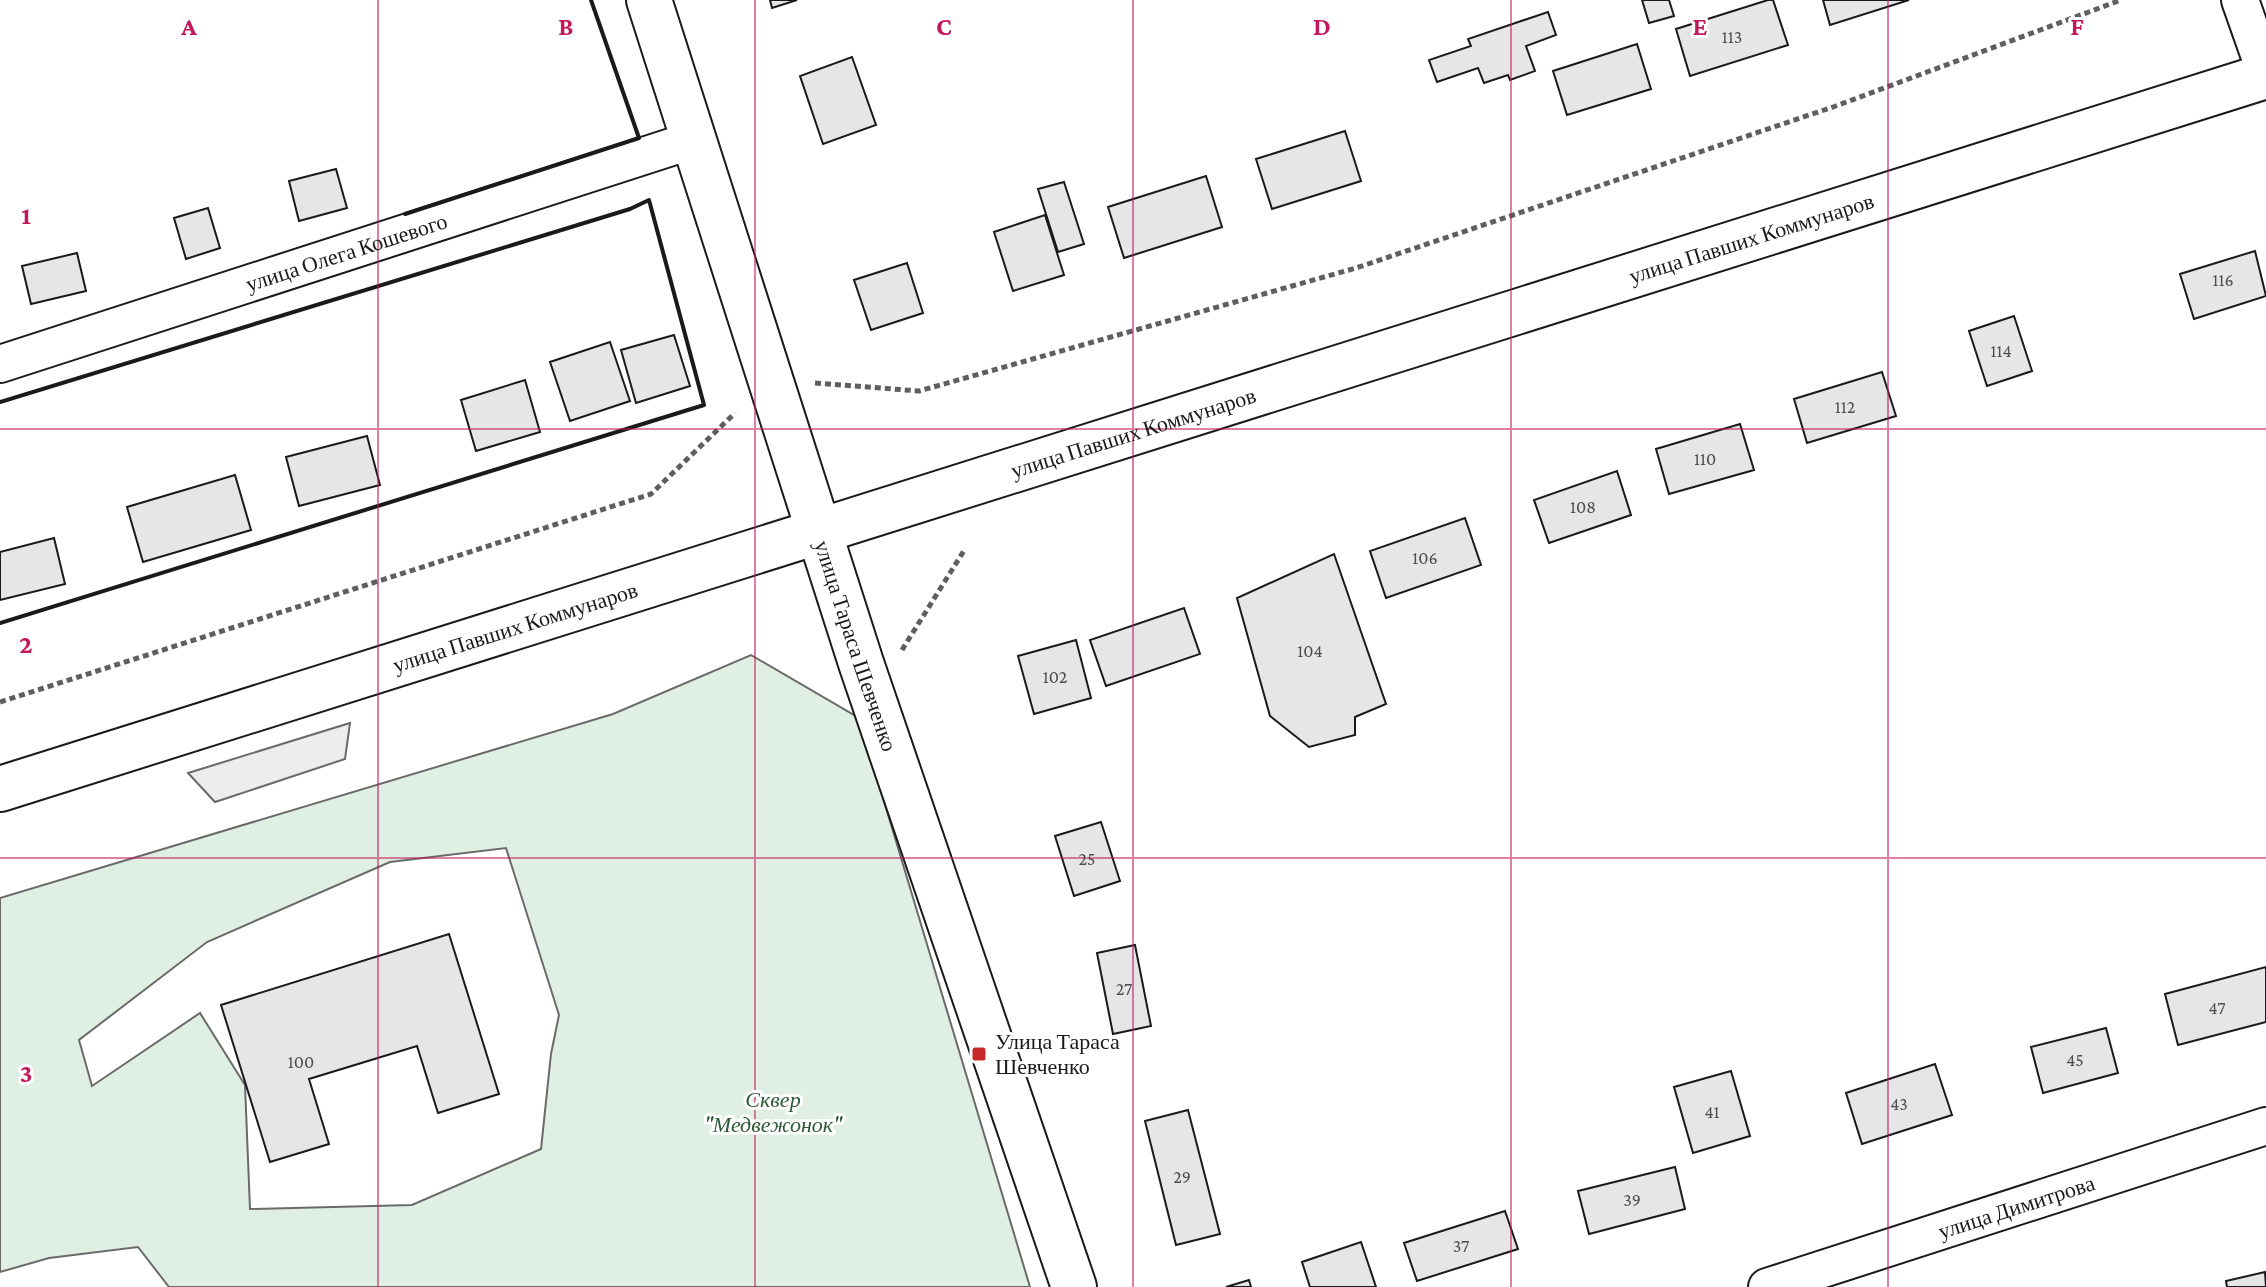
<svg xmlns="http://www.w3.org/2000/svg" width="2266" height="1287" viewBox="0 0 2266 1287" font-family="'Crimson Pro',serif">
  <rect width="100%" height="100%" fill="#fff"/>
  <path fill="#e0efe3" stroke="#6a6a6a" stroke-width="2" fill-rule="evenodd" d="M 751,655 L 859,718 L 1030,1287 L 169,1287 L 138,1247 L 49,1258 L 0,1272 L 0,898 L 613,714 ZM 506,848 L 559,1015 L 551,1054 L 541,1149 L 412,1205 L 250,1209 L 245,1085 L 200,1013 L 92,1086 L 79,1040 L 207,942 L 390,862 Z"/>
  <path fill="#ededed" stroke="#6a6a6a" stroke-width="2" d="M 350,723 L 345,759 L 215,802 L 188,773 Z"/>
  <path fill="#e6e6e6" stroke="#1a1a1a" stroke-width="2" d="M 770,0 L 797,0 L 772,8 Z
    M 1642,0 L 1669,0 L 1674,16 L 1649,23 Z
    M 1768,0 L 1773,0 L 1788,45 L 1690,76 L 1676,29 Z
    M 1823,0 L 1909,0 L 1830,25 Z
    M 1548,12 L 1556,35 L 1526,46 L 1535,71 L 1510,80 L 1508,75 L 1484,83 L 1478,68 L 1437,82 L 1429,60 L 1471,46 L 1468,39 Z
    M 1637,44 L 1651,89 L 1567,115 L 1553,71 Z
    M 852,57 L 876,125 L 823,144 L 800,76 Z
    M 1345,131 L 1361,181 L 1272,209 L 1256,159 Z
    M 336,169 L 347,208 L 299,221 L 289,181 Z
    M 1206,176 L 1222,227 L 1124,258 L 1108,207 Z
    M 1064,182 L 1084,244 L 1058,252 L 1038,189 Z
    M 208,208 L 220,248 L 186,259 L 174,218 Z
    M 1045,215 L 1064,275 L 1013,291 L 994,232 Z
    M 2255,251 L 2266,296 L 2194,319 L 2180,274 Z
    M 77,253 L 86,291 L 31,304 L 22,266 Z
    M 907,263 L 923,313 L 871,330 L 854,280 Z
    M 2014,316 L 2032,371 L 1987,386 L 1969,331 Z
    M 674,335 L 690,386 L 636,403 L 621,350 Z
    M 610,342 L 630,401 L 570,421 L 550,362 Z
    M 1882,372 L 1896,416 L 1807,443 L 1794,399 Z
    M 525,380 L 540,432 L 476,451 L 461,400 Z
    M 1740,424 L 1754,470 L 1669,494 L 1656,449 Z
    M 367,436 L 380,485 L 299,506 L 286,457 Z
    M 1617,471 L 1631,515 L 1549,543 L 1534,500 Z
    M 235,475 L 251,530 L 143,562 L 127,507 Z
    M 1465,518 L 1481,565 L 1386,598 L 1370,551 Z
    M 54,538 L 65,584 L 0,600 L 0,552 Z
    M 1334,554 L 1386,704 L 1355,717 L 1355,735 L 1309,747 L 1270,716 L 1237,598 Z
    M 1184,608 L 1200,654 L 1106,686 L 1090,640 Z
    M 1076,640 L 1091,698 L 1034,714 L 1018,656 Z
    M 1101,822 L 1120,881 L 1074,896 L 1055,836 Z
    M 449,934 L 499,1094 L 438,1113 L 417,1046 L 309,1079 L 329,1144 L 270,1162 L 221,1005 Z
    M 1135,945 L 1151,1026 L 1113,1034 L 1097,953 Z
    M 2266,967 L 2266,1022 L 2178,1045 L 2165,994 Z
    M 2106,1028 L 2118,1073 L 2043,1093 L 2031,1047 Z
    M 1935,1064 L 1952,1115 L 1862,1144 L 1846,1093 Z
    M 1731,1071 L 1750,1136 L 1693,1153 L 1674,1087 Z
    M 1188,1110 L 1220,1234 L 1176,1245 L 1145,1121 Z
    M 1675,1167 L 1685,1209 L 1589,1234 L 1578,1191 Z
    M 1505,1211 L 1518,1249 L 1417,1281 L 1404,1243 Z
    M 1361,1242 L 1376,1287 L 1310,1287 L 1302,1262 Z
    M 2265,1272 L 2266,1287 L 2227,1287 L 2226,1281 Z
    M 1249,1280 L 1251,1287 L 1226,1287 Z"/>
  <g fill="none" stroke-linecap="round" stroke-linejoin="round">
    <defs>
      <g id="minor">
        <path d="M 2240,0 L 2266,74"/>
        <path id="s1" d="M 0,364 L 693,140"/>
        <path id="s2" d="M 1767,1287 L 2266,1126"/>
      </g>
      <g id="tertiary">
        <path id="s3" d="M 649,0 L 861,663 L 1074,1287"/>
        <path id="s4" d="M 0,789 L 2266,76"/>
      </g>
    </defs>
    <use href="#minor" stroke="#1a1a1a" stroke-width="40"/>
    <use href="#tertiary" stroke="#1a1a1a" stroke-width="48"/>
    <path stroke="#5f5f5f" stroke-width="5" stroke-dasharray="6 4" stroke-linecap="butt" d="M 815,383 L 919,391 L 1356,268 L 1833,107 L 2121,0
      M 902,650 L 965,549
      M 0,702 L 651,494 L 735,413"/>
    <use href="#minor" stroke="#fff" stroke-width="36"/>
    <use href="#tertiary" stroke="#fff" stroke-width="44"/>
    <path stroke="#1a1a1a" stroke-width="4" d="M 405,214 L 639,138 L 591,0
      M 0,402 L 630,209 L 649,200 L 704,405 L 0,623"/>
  </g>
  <path fill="none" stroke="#c2185b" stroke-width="2" stroke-opacity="0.55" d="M 378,0 L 378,1287M 755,0 L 755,1287M 1133,0 L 1133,1287M 1511,0 L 1511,1287M 1888,0 L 1888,1287M 0,429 L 2266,429M 0,858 L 2266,858"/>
  <rect fill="#c62828" stroke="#fff" stroke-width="3" x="971" y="1046" width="16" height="16" rx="4"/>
  <g text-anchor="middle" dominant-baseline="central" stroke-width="6" stroke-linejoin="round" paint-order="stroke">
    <g font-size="18" fill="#4d4d4d">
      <text x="1732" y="37">113</text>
      <text x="2223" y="280">116</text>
      <text x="2001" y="351">114</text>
      <text x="1845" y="407">112</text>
      <text x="1705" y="459">110</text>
      <text x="1583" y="507">108</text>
      <text x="1425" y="558">106</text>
      <text x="1310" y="651">104</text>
      <text x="1055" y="677">102</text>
      <text x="1087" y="859">25</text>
      <text x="1124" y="989">27</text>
      <text x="2217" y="1008">47</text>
      <text x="2075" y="1060">45</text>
      <text x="301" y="1062">100</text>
      <text x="1899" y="1104">43</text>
      <text x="1712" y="1112">41</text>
      <text x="1182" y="1177">29</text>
      <text x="1632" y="1200">39</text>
      <text x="1461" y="1246">37</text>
    </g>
    <g font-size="22" fill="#1a1a1a" stroke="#fff">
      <text stroke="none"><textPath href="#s4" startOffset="1836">улица Павших Коммунаров</textPath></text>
      <text stroke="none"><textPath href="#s1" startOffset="364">улица Олега Кошевого</textPath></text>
      <text stroke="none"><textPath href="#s4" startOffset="1188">улица Павших Коммунаров</textPath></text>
      <text stroke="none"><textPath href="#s4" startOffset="540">улица Павших Коммунаров</textPath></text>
      <text stroke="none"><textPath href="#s3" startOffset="678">улица Тараса Шевченко</textPath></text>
      <text stroke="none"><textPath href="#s2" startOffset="262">улица Димитрова</textPath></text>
    </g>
    <g font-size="22" fill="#1a1a1a" stroke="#fff" text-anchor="start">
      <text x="995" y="1041">Улица Тараса<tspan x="995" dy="25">Шевченко</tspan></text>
    </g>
    <g font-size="22" font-style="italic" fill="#2b5a34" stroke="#fff">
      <text x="773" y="1099">Сквер<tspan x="773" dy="25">"Медвежонок"</tspan></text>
    </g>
  </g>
  <g font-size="26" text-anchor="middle" font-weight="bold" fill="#c2185b" stroke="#fff" stroke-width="6" stroke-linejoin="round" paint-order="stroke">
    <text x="189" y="35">A</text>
    <text x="566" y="35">B</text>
    <text x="944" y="35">C</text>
    <text x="1322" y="35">D</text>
    <text x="1700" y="35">E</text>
    <text x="2077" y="35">F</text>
    <text x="26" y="224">1</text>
    <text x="26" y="653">2</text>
    <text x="26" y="1082">3</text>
  </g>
</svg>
